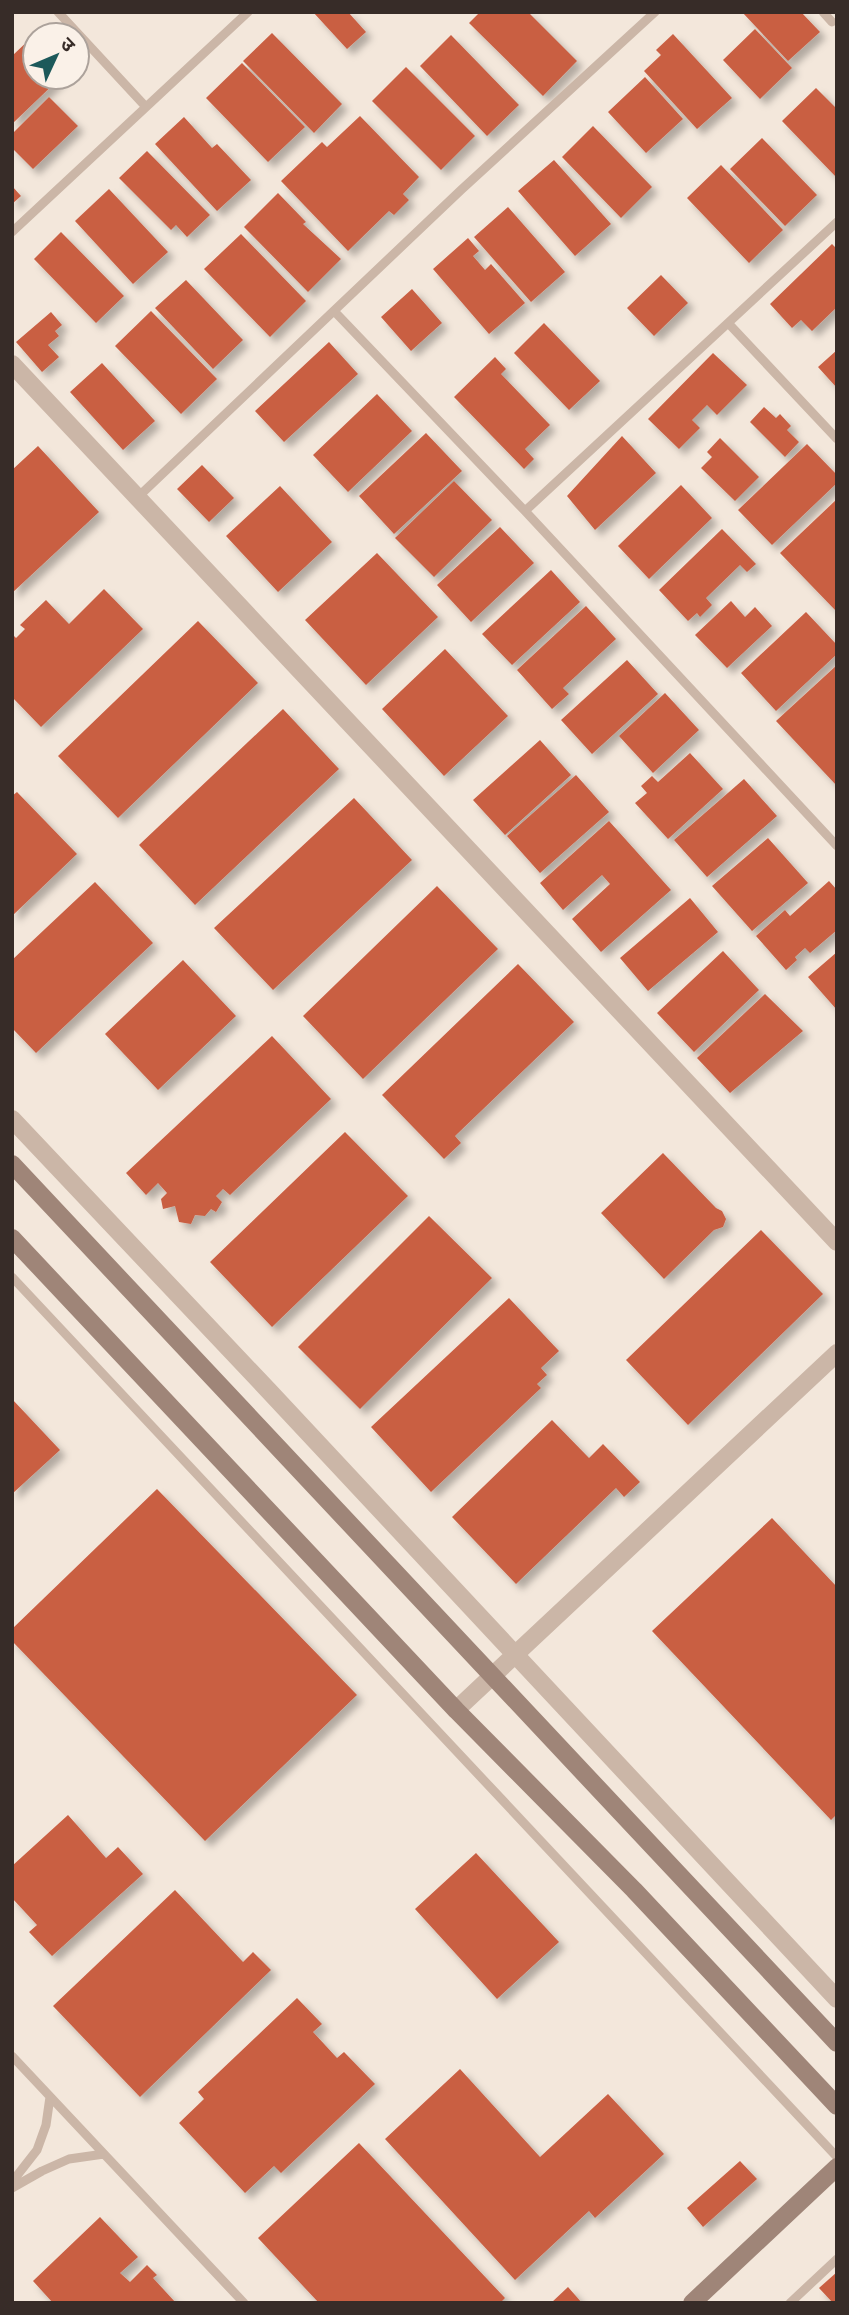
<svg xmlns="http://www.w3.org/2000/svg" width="849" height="2315" viewBox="0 0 849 2315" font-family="Signika,'Noto Sans Devanagari',sans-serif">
  <defs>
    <filter id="shadow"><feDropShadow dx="6" dy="6" stdDeviation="3.5" flood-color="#0004"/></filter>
  </defs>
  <rect width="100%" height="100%" fill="#f3e7db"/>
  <path fill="#c95e43" filter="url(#shadow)" d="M 313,12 L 348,12 L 366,32 L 347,49 Z
    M 480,12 L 528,12 L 577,61 L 543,96 L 469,23 Z
    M 742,12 L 801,12 L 820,32 L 788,61 Z
    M 755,29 L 792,68 L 760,99 L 723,60 Z
    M 272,33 L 342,104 L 314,133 L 243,61 Z
    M 673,34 L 732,98 L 697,129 L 644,71 L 661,55 L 656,50 Z
    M 451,35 L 519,105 L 487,136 L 420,66 Z
    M 32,37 L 35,41 L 35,77 L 61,77 L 12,124 L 12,56 Z
    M 242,63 L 305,127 L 268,162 L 206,98 Z
    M 406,67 L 475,136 L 441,170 L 372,101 Z
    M 645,77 L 683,119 L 646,153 L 608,112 Z
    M 816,88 L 837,109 L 837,178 L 782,121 Z
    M 49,97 L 78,126 L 33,169 L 12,148 L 12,134 Z
    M 360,116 L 419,177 L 403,194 L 409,200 L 394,215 L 389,211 L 348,251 L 281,181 L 322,142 L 327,147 Z
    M 184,117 L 212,148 L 217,144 L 251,180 L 217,211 L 155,144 Z
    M 593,126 L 652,187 L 621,218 L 562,157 Z
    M 762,138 L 817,195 L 785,226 L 730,169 Z
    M 147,151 L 210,215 L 187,237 L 176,225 L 171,230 L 119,178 Z
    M 554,160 L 611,224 L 575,256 L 518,191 Z
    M 721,165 L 783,230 L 749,263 L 687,198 Z
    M 12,186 L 21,196 L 12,204 Z
    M 109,189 L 168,252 L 133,284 L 75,221 Z
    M 278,193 L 306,222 L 303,224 L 341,259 L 308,292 L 244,227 Z
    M 508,207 L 565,272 L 531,302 L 474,237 Z
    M 61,232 L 124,296 L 96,323 L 34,259 Z
    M 241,234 L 306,301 L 270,337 L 204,269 Z
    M 468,238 L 479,251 L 473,256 L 485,270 L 491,264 L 525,303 L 489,334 L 433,269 Z
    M 832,244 L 837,249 L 837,307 L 812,331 L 801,320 L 792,328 L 770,304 Z
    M 661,275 L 688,303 L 654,336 L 627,308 Z
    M 186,280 L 243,340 L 213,369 L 155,308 Z
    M 412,289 L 442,323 L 411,351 L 381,317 Z
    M 151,311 L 217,379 L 181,414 L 115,346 Z
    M 51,312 L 62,325 L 55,331 L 59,336 L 48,345 L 59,357 L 42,372 L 16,342 Z
    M 544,323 L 600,381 L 569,410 L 514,353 Z
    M 329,342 L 358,374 L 284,442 L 255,411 Z
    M 837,350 L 837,388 L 818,367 Z
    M 713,353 L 747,385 L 717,415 L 707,405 L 692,420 L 700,428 L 679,449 L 648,419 Z
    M 495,357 L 506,369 L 501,374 L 550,425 L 525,449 L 534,459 L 524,469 L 454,397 Z
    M 102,363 L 155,421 L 123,450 L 70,392 Z
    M 377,394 L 412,431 L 348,492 L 313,455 Z
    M 764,407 L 776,418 L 780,414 L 791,426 L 787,430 L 799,442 L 785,457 L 750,422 Z
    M 426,433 L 462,471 L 394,534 L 359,496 Z
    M 622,436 L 656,473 L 595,530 L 567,496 Z
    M 720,438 L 759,477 L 735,501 L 701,468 L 712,457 L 707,452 Z
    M 807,444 L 837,475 L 837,483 L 772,545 L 738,510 Z
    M 38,446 L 99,512 L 12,593 L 12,470 Z
    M 202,465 L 234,498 L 209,522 L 177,489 Z
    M 454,481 L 492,520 L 434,577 L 395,538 Z
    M 681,485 L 712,518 L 649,579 L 618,546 Z
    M 280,486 L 332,542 L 278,592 L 226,536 Z
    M 837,499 L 837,612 L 780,553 Z
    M 500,527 L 534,563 L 471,622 L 437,585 Z
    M 722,529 L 756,564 L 747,572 L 740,565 L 706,598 L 712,605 L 700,617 L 697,613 L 688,621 L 659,590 Z
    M 377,553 L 438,617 L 366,685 L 305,620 Z
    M 551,570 L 580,602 L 512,665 L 482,634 Z
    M 104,589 L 143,629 L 41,727 L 12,697 L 12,634 L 16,638 L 25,629 L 20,625 L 46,600 L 69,624 Z
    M 731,601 L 745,617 L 755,607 L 772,626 L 727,668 L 695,635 Z
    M 586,606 L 616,639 L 563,688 L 569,694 L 552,709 L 517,670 Z
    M 806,612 L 837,645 L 837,654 L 776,711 L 741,673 Z
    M 198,621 L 258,683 L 118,818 L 58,756 Z
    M 445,649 L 508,716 L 444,776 L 382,709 Z
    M 627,660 L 658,694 L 592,754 L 561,720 Z
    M 837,665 L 837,786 L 776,721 Z
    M 665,693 L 699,730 L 653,773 L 619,736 Z
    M 283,709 L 339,769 L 195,905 L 139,845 Z
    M 540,740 L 571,775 L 505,835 L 473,800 Z
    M 690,753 L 723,789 L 668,839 L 635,803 L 647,793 L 641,786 L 652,776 L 658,782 Z
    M 576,775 L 609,812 L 540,873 L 507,836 Z
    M 744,779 L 777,816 L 707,877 L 674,840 Z
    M 17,792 L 77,854 L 12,916 L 12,796 Z
    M 354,798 L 412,860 L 273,990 L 214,928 Z
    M 609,821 L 671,890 L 601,952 L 572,919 L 610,884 L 602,875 L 563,910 L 540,883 Z
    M 768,838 L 808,883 L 752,931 L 712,886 Z
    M 829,881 L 837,890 L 837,930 L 810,953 L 805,948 L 795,957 L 797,960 L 786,970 L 756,936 L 785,910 L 790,916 Z
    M 95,882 L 153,943 L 36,1053 L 12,1028 L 12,960 Z
    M 437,886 L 498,949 L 363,1079 L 303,1016 Z
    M 690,898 L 718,932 L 648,991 L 620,958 Z
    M 723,951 L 759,990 L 694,1052 L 657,1013 Z
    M 837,952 L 837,1010 L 808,977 Z
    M 183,960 L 236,1016 L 158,1090 L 105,1034 Z
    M 518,964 L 574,1022 L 455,1136 L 461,1143 L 444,1159 L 382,1095 Z
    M 765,994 L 803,1031 L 730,1093 L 697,1058 Z
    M 272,1036 L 331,1099 L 230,1195 L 223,1189 L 216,1196 L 222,1202 L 216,1212 L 211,1209 L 205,1216 L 195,1215 L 191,1224 L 179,1222 L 175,1206 L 163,1209 L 161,1199 L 167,1193 L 158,1183 L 146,1195 L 126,1173 Z
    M 345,1132 L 408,1196 L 272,1327 L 210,1262 Z
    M 663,1153 L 716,1208 L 722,1211 L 726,1219 L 723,1227 L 714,1230 L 664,1279 L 601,1213 Z
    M 429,1216 L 492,1278 L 360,1409 L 298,1347 Z
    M 761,1230 L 823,1294 L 688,1425 L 626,1360 Z
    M 509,1298 L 559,1351 L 541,1368 L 547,1375 L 537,1384 L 541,1388 L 431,1492 L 371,1427 Z
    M 12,1399 L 60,1450 L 12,1494 Z
    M 552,1420 L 589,1458 L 603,1444 L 640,1482 L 624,1497 L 616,1488 L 516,1584 L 452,1517 Z
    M 157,1489 L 357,1695 L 205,1841 L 12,1641 L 12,1629 Z
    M 772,1518 L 837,1587 L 837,1814 L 831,1820 L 652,1631 Z
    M 68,1815 L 106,1858 L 118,1847 L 143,1874 L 52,1956 L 29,1932 L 37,1925 L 12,1898 L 12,1866 Z
    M 476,1853 L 559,1942 L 497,1999 L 415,1909 Z
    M 175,1890 L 243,1962 L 253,1952 L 271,1970 L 140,2097 L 53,2006 Z
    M 297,1998 L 322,2024 L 313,2032 L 337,2058 L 344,2052 L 375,2084 L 281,2173 L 274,2166 L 245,2193 L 179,2123 L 204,2099 L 198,2092 Z
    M 460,2069 L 540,2157 L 608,2094 L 664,2154 L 595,2218 L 589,2211 L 515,2280 L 385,2139 Z
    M 359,2143 L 505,2298 L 500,2303 L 319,2303 L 258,2238 Z
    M 740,2161 L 757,2179 L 703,2227 L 687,2208 Z
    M 100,2217 L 138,2257 L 120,2273 L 130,2282 L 147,2265 L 157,2275 L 153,2278 L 176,2303 L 53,2303 L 33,2281 Z
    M 837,2272 L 837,2303 L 833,2303 L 819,2288 Z
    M 568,2287 L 582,2303 L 551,2303 Z"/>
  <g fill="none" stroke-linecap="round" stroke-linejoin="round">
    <path stroke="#cbb6a7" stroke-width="9" d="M 58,12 L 146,107
      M 823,12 L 832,22
      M 12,232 L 248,12
      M 335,312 L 525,511 L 837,846
      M 729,324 L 837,439
      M 138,497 L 461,190 L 655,12
      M 525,511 L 837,222
      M 12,1277 L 837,2157
      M 12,2056 L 244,2303
      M 12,2182 L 37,2150 L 46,2125 L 50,2097
      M 12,2188 L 42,2171 L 69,2159 L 104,2154
      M 790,2303 L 837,2259"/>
    <path stroke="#cbb6a7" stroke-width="18" d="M 12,364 L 837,1242
      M 12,1119 L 269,1391 L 837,1999
      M 456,1710 L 837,1353"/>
    <path stroke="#9f8578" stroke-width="18" d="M 12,1164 L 837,2043
      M 12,1238 L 456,1710 L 634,1890 L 837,2106
      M 692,2303 L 837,2167"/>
  </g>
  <rect width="849" height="2315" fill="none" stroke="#372c28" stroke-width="28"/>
  <g transform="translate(56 56) rotate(46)"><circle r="33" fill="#faf1e8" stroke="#aca29b" stroke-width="2"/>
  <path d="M0-5L12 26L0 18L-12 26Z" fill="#1c595a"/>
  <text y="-10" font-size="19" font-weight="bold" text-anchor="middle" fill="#372c28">उ</text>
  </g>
</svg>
